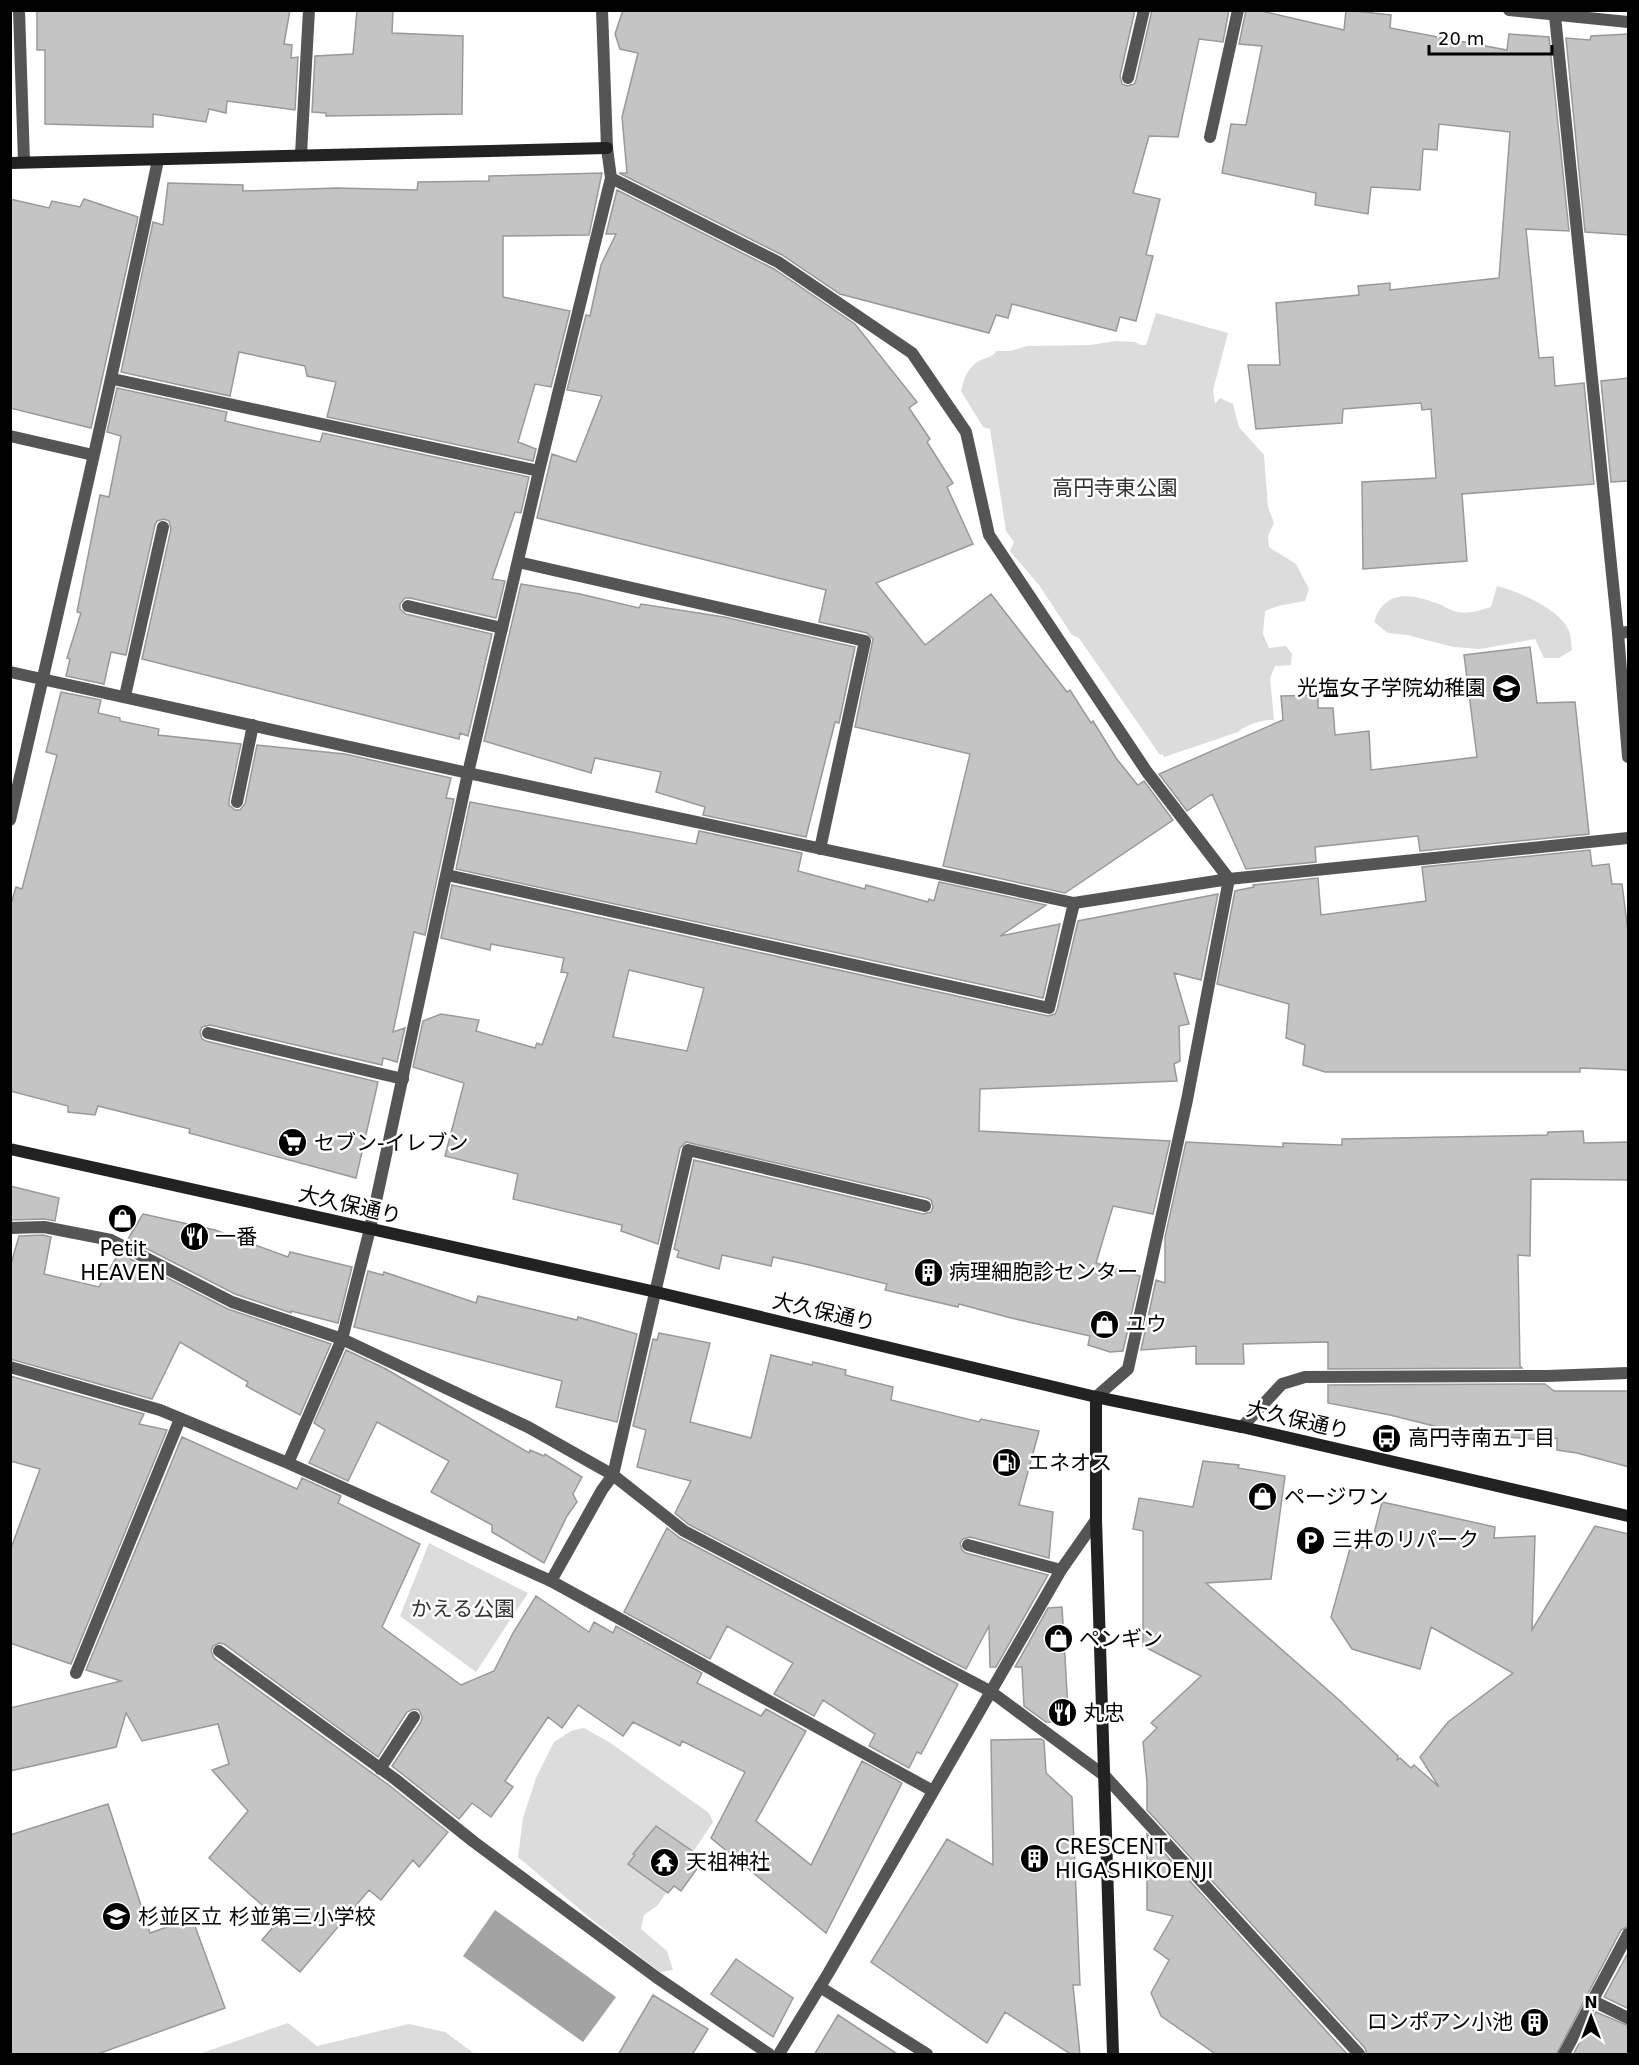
<svg xmlns="http://www.w3.org/2000/svg" width="1639" height="2065" viewBox="0 0 1639 2065" font-family="'DejaVu Sans','Noto Sans JP',sans-serif">
  <rect width="100%" height="100%" fill="#fff"/>
  <path fill="#dcdcdc" d="M 1156,313 L 1228,333 L 1213,390 L 1215,404 L 1220,398 L 1233,404 L 1239,427 L 1264,455 L 1268,507 L 1274,523 L 1268,536 L 1269,547 L 1296,564 L 1309,589 L 1305,601 L 1278,606 L 1265,611 L 1263,634 L 1269,648 L 1286,646 L 1292,654 L 1291,665 L 1275,666 L 1270,678 L 1274,720 C 1262,720 1247,724 1238,732 L 1164,757 L 1162,754 L 1160,755 L 1079,638 L 1072,635 L 1039,585 L 1010,551 L 1014,542 L 1006,531 L 990,429 L 983,427 L 961,391 C 964,379 967,368 979,361 C 986,357 991,358 997,351 L 1011,351 L 1027,346 L 1090,345 L 1116,341 L 1135,342 L 1141,345 L 1146,345 Z
    M 1497,586 C 1518,591 1561,610 1569,631 C 1571,636 1571,644 1572,650 L 1559,658 L 1544,658 L 1535,639 L 1480,649 L 1453,647 L 1407,635 L 1388,633 L 1374,622 C 1384,590 1410,593 1436,603 C 1442,605 1448,609 1454,611 C 1467,615 1478,611 1491,607 Z
    M 429,1543 L 528,1593 L 476,1672 L 400,1616 Z
    M 584,1728 L 609,1742 L 709,1813 L 713,1822 L 658,1905 L 644,1915 L 641,1929 L 667,1951 L 673,1970 L 660,1972 L 596,1923 L 518,1857 L 523,1818 L 536,1778 L 554,1742 L 571,1731 Z
    M 288,2023 L 317,2046 L 409,2024 L 445,2032 L 475,2054 L 199,2054 Z"/>
  <path fill="#a3a3a3" d="M 495,1910 L 616,1997 L 583,2042 L 463,1956 Z"/>
  <path fill="#c4c4c4" stroke="#999" stroke-width="1.5" fill-rule="evenodd" d="M 37,10 L 290,10 L 284,44 L 292,45 L 291,58 L 298,57 L 295,110 L 227,101 L 226,113 L 209,109 L 206,122 L 153,114 L 153,127 L 45,124 L 45,50 L 37,50 Z
    M 357,10 L 393,10 L 392,33 L 463,36 L 462,114 L 326,116 L 326,113 L 312,112 L 315,56 L 353,54 Z
    M 623,10 L 1135,10 L 1120,76 L 1122,84 L 1127,86 L 1134,84 L 1136,80 L 1152,10 L 1229,10 L 1223,42 L 1199,39 L 1178,137 L 1149,136 L 1133,193 L 1160,199 L 1146,255 L 1153,256 L 1136,321 L 1120,317 L 1116,331 L 1012,304 L 1008,318 L 996,315 L 989,333 L 840,294 L 782,255 L 619,173 L 627,173 L 622,117 L 638,53 L 620,49 L 615,34 Z
    M 1246,10 L 1257,10 L 1344,30 L 1346,10 L 1391,15 L 1390,28 L 1507,50 L 1509,34 L 1549,37 L 1569,231 L 1526,229 L 1539,358 L 1553,357 L 1555,386 L 1584,383 L 1594,484 L 1462,494 L 1467,561 L 1363,569 L 1362,482 L 1436,478 L 1431,409 L 1422,410 L 1421,403 L 1343,409 L 1342,423 L 1256,429 L 1248,365 L 1280,365 L 1276,303 L 1359,295 L 1358,286 L 1390,283 L 1390,290 L 1499,278 L 1510,132 L 1439,124 L 1437,150 L 1423,149 L 1420,190 L 1371,187 L 1368,214 L 1315,205 L 1316,193 L 1222,173 L 1231,124 L 1246,125 L 1262,46 L 1239,44 Z
    M 1629,34 L 1629,235 L 1585,232 L 1566,38 L 1590,40 L 1591,36 Z
    M 602,173 L 589,235 L 503,236 L 503,297 L 570,311 L 551,387 L 535,384 L 518,442 L 536,449 L 533,461 L 327,417 L 336,382 L 307,376 L 305,366 L 239,352 L 230,396 L 121,372 L 153,222 L 163,225 L 168,183 L 243,185 L 243,191 L 337,188 L 417,190 L 418,182 L 489,181 L 489,176 Z
    M 617,190 L 774,269 L 855,324 L 917,402 L 909,408 L 930,439 L 927,442 L 953,483 L 947,487 L 973,544 L 876,583 L 925,645 L 991,594 L 1067,692 L 1070,690 L 1091,723 L 1093,721 L 1116,758 L 1136,783 L 1138,785 L 1144,781 L 1173,820 L 1065,893 L 943,866 L 970,754 L 855,727 L 873,639 L 867,633 L 819,622 L 826,590 L 537,518 L 552,454 L 576,462 L 602,396 L 567,390 L 586,315 L 590,316 L 601,265 L 616,234 L 606,234 Z
    M 10,199 L 49,208 L 52,201 L 80,207 L 84,199 L 138,217 L 91,428 L 10,408 Z
    M 1629,378 L 1629,481 L 1611,482 L 1601,381 Z
    M 117,388 L 227,412 L 225,421 L 259,429 L 320,442 L 323,433 L 529,477 L 521,513 L 515,512 L 492,579 L 505,581 L 496,618 L 410,598 L 405,598 L 400,604 L 400,609 L 406,614 L 492,634 L 468,736 L 460,733 L 459,739 L 142,659 L 171,529 L 169,521 L 164,519 L 157,521 L 155,525 L 126,655 L 111,652 L 104,684 L 66,676 L 70,659 L 67,658 L 81,613 L 77,612 L 100,495 L 109,497 L 121,436 L 107,432 Z
    M 521,584 L 580,594 L 639,608 L 641,604 L 724,617 L 855,647 L 839,723 L 835,722 L 806,837 L 703,815 L 705,807 L 656,792 L 661,772 L 595,758 L 591,773 L 484,741 Z
    M 1530,647 L 1537,703 L 1575,702 L 1589,834 L 1420,851 L 1418,836 L 1315,847 L 1316,862 L 1246,869 L 1212,794 L 1187,811 L 1159,774 L 1283,720 L 1281,696 L 1318,695 L 1318,708 L 1333,708 L 1335,735 L 1369,731 L 1371,770 L 1477,757 L 1464,655 Z
    M 61,692 L 101,700 L 98,713 L 120,718 L 120,721 L 159,729 L 158,735 L 241,744 L 229,800 L 229,805 L 235,810 L 240,810 L 245,804 L 257,745 L 345,754 L 451,778 L 446,798 L 454,799 L 425,935 L 414,932 L 393,1032 L 405,1028 L 397,1062 L 383,1058 L 382,1065 L 210,1025 L 202,1027 L 200,1032 L 202,1039 L 206,1041 L 378,1082 L 356,1178 L 189,1133 L 190,1129 L 98,1106 L 95,1115 L 68,1112 L 68,1106 L 10,1091 L 10,907 L 16,887 L 22,889 L 57,755 L 46,752 Z
    M 470,802 L 696,844 L 699,831 L 802,853 L 798,871 L 865,889 L 866,885 L 928,902 L 929,899 L 934,901 L 939,882 L 1046,905 L 1000,936 L 1060,924 L 1043,998 L 456,869 Z
    M 1590,850 L 1592,866 L 1609,864 L 1612,884 L 1622,884 L 1629,939 L 1629,1070 L 1580,1068 L 1580,1072 L 1325,1072 L 1303,1065 L 1305,1045 L 1286,1038 L 1289,1004 L 1217,984 L 1235,891 L 1254,887 L 1253,885 L 1318,878 L 1321,915 L 1426,901 L 1422,867 Z
    M 452,885 L 1048,1016 L 1055,1014 L 1057,1010 L 1078,921 L 1218,894 L 1201,980 L 1174,973 L 1189,1024 L 1179,1026 L 1180,1061 L 1174,1064 L 1177,1081 L 980,1089 L 979,1131 L 1170,1141 L 1153,1214 L 1113,1206 L 1096,1263 L 1140,1276 L 1123,1351 L 1110,1352 L 1088,1345 L 1090,1336 L 1011,1318 L 959,1304 L 958,1307 L 885,1290 L 887,1284 L 805,1264 L 773,1257 L 771,1266 L 722,1255 L 719,1269 L 677,1257 L 679,1251 L 674,1249 L 694,1160 L 923,1214 L 931,1212 L 933,1207 L 931,1200 L 927,1198 L 686,1142 L 680,1148 L 658,1244 L 621,1231 L 622,1225 L 513,1199 L 518,1174 L 445,1156 L 464,1083 L 413,1067 L 423,1021 L 441,1014 L 479,1020 L 476,1031 L 535,1048 L 537,1043 L 542,1045 L 568,973 L 561,972 L 564,958 L 491,944 L 490,950 L 441,938 ZM 629,970 L 704,988 L 687,1051 L 613,1037 Z
    M 1583,1131 L 1584,1143 L 1629,1142 L 1629,1180 L 1531,1179 L 1530,1256 L 1518,1255 L 1520,1366 L 1522,1368 L 1328,1369 L 1328,1342 L 1243,1344 L 1244,1364 L 1196,1364 L 1196,1346 L 1141,1350 L 1156,1280 L 1165,1283 L 1165,1237 L 1186,1142 L 1283,1147 L 1283,1143 L 1342,1145 L 1342,1139 L 1547,1135 L 1548,1132 Z
    M 10,1186 L 59,1198 L 55,1221 L 44,1219 L 10,1220 Z
    M 143,1214 L 215,1230 L 288,1257 L 290,1252 L 352,1267 L 338,1323 L 291,1311 L 291,1313 L 235,1294 L 128,1239 Z
    M 43,1235 L 51,1237 L 44,1274 L 99,1287 L 119,1253 L 228,1309 L 331,1344 L 300,1415 L 246,1386 L 248,1382 L 180,1342 L 152,1399 L 10,1359 L 10,1267 L 19,1236 Z
    M 368,1271 L 383,1275 L 384,1272 L 476,1303 L 478,1296 L 577,1320 L 578,1317 L 637,1334 L 617,1422 L 556,1407 L 562,1381 L 354,1327 Z
    M 659,1333 L 710,1343 L 690,1422 L 751,1438 L 771,1355 L 812,1365 L 813,1362 L 846,1370 L 845,1375 L 893,1387 L 891,1400 L 979,1422 L 981,1419 L 1039,1431 L 1019,1505 L 1053,1512 L 1049,1558 L 970,1537 L 963,1539 L 960,1543 L 962,1550 L 966,1553 L 1048,1575 L 996,1667 L 990,1667 L 989,1626 L 966,1669 L 688,1524 L 675,1513 L 691,1481 L 637,1467 L 646,1430 L 633,1426 L 653,1339 L 657,1340 Z
    M 346,1350 L 386,1369 L 529,1453 L 530,1450 L 544,1456 L 545,1454 L 582,1477 L 573,1494 L 577,1502 L 567,1516 L 544,1563 L 492,1532 L 492,1525 L 431,1492 L 449,1461 L 377,1422 L 348,1481 L 309,1463 L 325,1430 L 314,1423 Z
    M 10,1376 L 144,1414 L 139,1424 L 167,1430 L 71,1664 L 10,1643 L 10,1551 L 40,1469 L 10,1461 Z
    M 1545,1384 L 1554,1391 L 1629,1391 L 1629,1467 L 1577,1453 L 1557,1450 L 1557,1438 L 1544,1440 L 1466,1434 L 1390,1415 L 1328,1403 L 1328,1385 Z
    M 182,1437 L 297,1489 L 302,1478 L 341,1496 L 338,1503 L 420,1544 L 382,1627 L 461,1685 L 494,1671 L 513,1633 L 536,1596 L 589,1632 L 594,1622 L 613,1633 L 616,1626 L 702,1673 L 697,1683 L 761,1716 L 766,1709 L 806,1731 L 756,1821 L 811,1865 L 862,1761 L 902,1783 L 826,1933 L 711,1838 L 745,1772 L 682,1741 L 680,1746 L 633,1722 L 623,1736 L 578,1705 L 562,1728 L 548,1717 L 505,1781 L 513,1787 L 491,1817 L 472,1803 L 459,1819 L 392,1766 L 421,1722 L 422,1717 L 419,1710 L 414,1709 L 407,1712 L 378,1757 L 224,1644 L 219,1643 L 213,1646 L 211,1651 L 214,1658 L 390,1786 L 448,1832 L 419,1867 L 413,1860 L 381,1900 L 369,1890 L 300,1972 L 262,1940 L 279,1920 L 209,1858 L 248,1811 L 212,1770 L 229,1764 L 218,1724 L 142,1741 L 126,1713 L 116,1747 L 10,1771 L 10,1708 L 121,1681 L 86,1670 Z
    M 1203,1461 L 1239,1465 L 1238,1468 L 1285,1476 L 1271,1579 L 1206,1583 L 1338,1699 L 1398,1756 L 1397,1760 L 1400,1758 L 1411,1768 L 1414,1765 L 1439,1787 L 1420,1757 L 1448,1722 L 1513,1673 L 1431,1627 L 1420,1669 L 1352,1649 L 1331,1617 L 1351,1545 L 1370,1549 L 1382,1502 L 1495,1527 L 1494,1538 L 1535,1536 L 1532,1630 L 1595,1526 L 1629,1534 L 1629,1926 L 1621,1930 L 1556,2055 L 1367,2055 L 1365,2048 L 1147,1810 L 1147,1782 L 1143,1742 L 1157,1728 L 1151,1723 L 1201,1676 L 1143,1646 L 1143,1531 L 1133,1529 L 1139,1498 L 1193,1507 Z
    M 667,1528 L 680,1538 L 958,1684 L 921,1754 L 917,1752 L 909,1768 L 869,1746 L 875,1734 L 823,1700 L 814,1716 L 774,1694 L 793,1663 L 727,1626 L 710,1659 L 624,1612 Z
    M 1062,1607 L 1067,1692 L 1069,1723 L 1046,1722 L 1024,1706 L 1022,1667 L 1015,1667 L 1048,1608 Z
    M 1041,1739 L 1044,1741 L 1046,1773 L 1072,1797 L 1080,1985 L 1073,1985 L 1080,2055 L 1072,2055 L 1005,2012 L 987,2043 L 871,1962 L 947,1839 L 993,1865 L 991,1740 Z
    M 108,1804 L 150,1933 L 192,1918 L 225,2008 L 95,2055 L 10,2055 L 10,1835 Z
    M 656,1826 L 704,1859 L 681,1891 L 674,1886 L 668,1893 L 628,1864 L 635,1855 L 633,1854 Z
    M 1147,1834 L 1348,2055 L 1217,2055 L 1161,2016 L 1151,1993 L 1169,1960 L 1154,1949 L 1173,1916 L 1147,1910 Z
    M 1629,1951 L 1629,2009 L 1604,1997 Z
    M 736,1959 L 793,1998 L 773,2037 L 711,1994 Z
    M 653,1995 L 708,2029 L 692,2055 L 618,2055 Z
    M 1596,2012 L 1629,2026 L 1629,2055 L 1573,2055 Z
    M 838,2015 L 899,2055 L 814,2055 Z"/>
  <g fill="none" stroke-linecap="round" stroke-linejoin="round">
    <path stroke="#555" stroke-width="12" d="M 1555,16 L 1618,633
      M 10,436 L 93,455
      M 408,606 L 502,628
      M 125,696 L 163,527
      M 237,802 L 253,725
      M 447,875 L 1049,1008 L 1074,903
      M 208,1033 L 403,1079
      M 10,1228 L 44,1227 L 111,1240 L 232,1302 L 342,1339 L 528,1427 L 613,1475 L 684,1531 L 990,1691
      M 968,1545 L 1061,1570
      M 551,1581 L 602,1490 L 613,1475 L 688,1150 L 925,1206
      M 219,1651 L 395,1779 L 474,1842 L 656,1977 L 769,2054
      M 76,1673 L 180,1419
      M 380,1769 L 414,1717
      M 820,1987 L 927,2054
      M 1593,2001 L 1628,2018"/>
    <path stroke="#555" stroke-width="12" d="M 19,10 L 24,162
      M 1509,10 L 1628,22
      M 1128,78 L 1144,10
      M 1210,137 L 1238,10
      M 301,154 L 309,10
      M 611,178 L 778,262 L 912,353 L 966,432 L 989,535 L 1147,772 L 1229,879 L 1187,1100 L 1128,1369 L 1096,1397
      M 113,379 L 539,471
      M 518,562 L 865,641 L 820,849
      M 1628,632 L 1618,633 L 1628,757
      M 10,672 L 468,773 L 1074,903 L 1229,879 L 1628,838
      M 10,820 C 61,600 112,381 158,160
      M 10,1367 L 160,1410 L 288,1463 L 551,1581 L 933,1791
      M 1242,1427 L 1282,1384 L 1305,1377 L 1547,1376 L 1628,1373
      M 288,1463 L 342,1339 L 370,1229 L 468,773 L 539,471 L 611,178 L 607,148 L 602,10
      M 990,1691 L 1105,1776 L 1359,2054
      M 779,2054 L 829,1972 L 1061,1570 L 1096,1520
      M 1564,2054 L 1628,1934"/>
    <path stroke="#222" stroke-width="12" d="M 10,163 L 607,148
      M 10,1149 L 656,1292 L 1096,1397 L 1242,1427 L 1628,1516
      M 1096,1397 L 1096,1520 L 1113,2054"/>
  </g>
  <defs>
    <symbol id="school-disc" viewBox="-11 -11 22 22"><circle r="9.5" fill="#000" stroke="#fff"/><path d="M0-5L7-2L0 1L-7-2ZM-4 1L0 2.5L4 1V4Q0 6-4 4Z" fill="#fff"/></symbol>
    <symbol id="supermarket-disc" viewBox="-11 -11 22 22"><circle r="9.5" fill="#000" stroke="#fff"/><path d="M-6-5.5h2.5l.6 2H6L4.5 2H-2.5L-4.4-4H-6ZM-1.5 3.2a1.3 1.3 0 1 0 .1 0ZM3 3.2a1.3 1.3 0 1 0 .1 0Z" fill="#fff"/></symbol>
    <symbol id="shop-disc" viewBox="-11 -11 22 22"><circle r="9.5" fill="#000" stroke="#fff"/><path d="M-5-2.5h2.3a2.7 3.5 0 0 1 5.4 0H5L5.5 6h-11ZM-1.5-2.5h3a1.5 2.3 0 0 0-3 0Z" fill="#fff"/></symbol>
    <symbol id="restaurant-disc" viewBox="-11 -11 22 22"><circle r="9.5" fill="#000" stroke="#fff"/><path d="M-5-6h1v4h1v-4h1v4h1v-4h1v5L-1.5 .5V6h-2V.5L-5-1ZM5-6V6H3V1.5H1.5Q1.5-4 5-6Z" fill="#fff"/></symbol>
    <symbol id="building-disc" viewBox="-11 -11 22 22"><circle r="9.5" fill="#000" stroke="#fff"/><path d="M-4-6H4V6H1V3H-1V6H-4ZM-2.5-4.3h1.7v1.8h-1.7ZM.8-4.3h1.7v1.8H.8ZM-2.5-1h1.7V.8h-1.7ZM.8-1h1.7V.8H.8Z" fill="#fff"/></symbol>
    <symbol id="bus-disc" viewBox="-11 -11 22 22"><circle r="9.5" fill="#000" stroke="#fff"/><path d="M-5-6H5V4H4V6H2V4H-2V6H-4V4H-5ZM-3.5-4V0h7V-4ZM-3.5 1.2v1.5H-2V1.2ZM2 1.2v1.5H3.5V1.2Z" fill="#fff"/></symbol>
    <symbol id="fuel-disc" viewBox="-11 -11 22 22"><circle r="9.5" fill="#000" stroke="#fff"/><path d="M-5.5-6h7V0h2V4h1.3V-2.5L3-4.5l.8-.8L6-3V5H2.5V1h-1V6h-7ZM-4.2-4.7v3.2H.2V-4.7Z" fill="#fff"/></symbol>
    <symbol id="parking-disc" viewBox="-11 -11 22 22"><circle r="9.5" fill="#000" stroke="#fff"/><path d="M-3.5-5.5H1a3.5 3.5 0 0 1 0 7H-1V5.5H-3.5ZM-1-3.4V-.6H.8a1.4 1.4 0 0 0 0-2.8Z" fill="#fff"/></symbol>
    <symbol id="temple-disc" viewBox="-11 -11 22 22"><circle r="9.5" fill="#000" stroke="#fff"/><path d="M0-6L5-2H3V0L6.5 2.5H4V6H1.5V3h-3V6H-4V2.5H-6.5L-3 0V-2H-5Z" fill="#fff"/></symbol>
  </defs>
  <g fill-rule="evenodd">
    <use href="#school-disc" x="1490" y="672" width="33" height="33"/>
    <use href="#supermarket-disc" x="276" y="1126" width="33" height="33"/>
    <use href="#shop-disc" x="106" y="1202" width="33" height="33"/>
    <use href="#restaurant-disc" x="178" y="1220" width="33" height="33"/>
    <use href="#building-disc" x="912" y="1256" width="33" height="33"/>
    <use href="#shop-disc" x="1088" y="1308" width="33" height="33"/>
    <use href="#bus-disc" x="1370" y="1422" width="33" height="33"/>
    <use href="#fuel-disc" x="990" y="1446" width="33" height="33"/>
    <use href="#shop-disc" x="1246" y="1480" width="33" height="33"/>
    <use href="#parking-disc" x="1294" y="1524" width="33" height="33"/>
    <use href="#shop-disc" x="1042" y="1622" width="33" height="33"/>
    <use href="#restaurant-disc" x="1046" y="1696" width="33" height="33"/>
    <use href="#building-disc" x="1018" y="1842" width="33" height="33"/>
    <use href="#temple-disc" x="648" y="1846" width="33" height="33"/>
    <use href="#school-disc" x="100" y="1900" width="33" height="33"/>
    <use href="#building-disc" x="1518" y="2006" width="33" height="33"/>
  </g>
  <g text-anchor="middle" dominant-baseline="central" stroke-width="5" stroke-linejoin="round" paint-order="stroke">
    <g font-size="21" fill="#333" stroke="#fff">
      <text x="1115" y="488">高円寺東公園</text>
      <text x="463" y="1609">かえる公園</text>
    </g>
    <g font-size="21" fill="#000" stroke="#fff" text-anchor="start">
      <text x="1486" y="688" text-anchor="end">光塩女子学院幼稚園</text>
      <text x="314" y="1143">セブン-イレブン</text>
      <text x="215" y="1237">一番</text>
      <text x="123" y="1249" text-anchor="middle">Petit<tspan x="123" dy="24">HEAVEN</tspan></text>
      <text x="949" y="1272">病理細胞診センター</text>
      <text x="1125" y="1324">ユウ</text>
      <text x="1408" y="1438">高円寺南五丁目</text>
      <text x="1028" y="1463">エネオス</text>
      <text x="1284" y="1497">ページワン</text>
      <text x="1332" y="1540">三井のリパーク</text>
      <text x="1079" y="1639">ペンギン</text>
      <text x="1083" y="1713">丸忠</text>
      <text x="1055" y="1847">CRESCENT<tspan x="1055" dy="24">HIGASHIKOENJI</tspan></text>
      <text x="686" y="1862">天祖神社</text>
      <text x="138" y="1917">杉並区立 杉並第三小学校</text>
      <text x="1513" y="2022" text-anchor="end">ロンポアン小池</text>
    </g>
    <g font-size="21" fill="#000" stroke="#fff">
      <text transform="translate(350 1205) rotate(13)">大久保通り</text>
      <text transform="translate(824 1312) rotate(13)">大久保通り</text>
      <text transform="translate(1298 1420) rotate(13)">大久保通り</text>
    </g>
  </g>
  <rect width="1639" height="2065" fill="none" stroke="#000000" stroke-width="24"/>
  <g transform="translate(1591 2017)" stroke="#ffffff" stroke-width="4.5" paint-order="stroke">
  <path d="M0-4.5L10 22L0 15L-10 22Z" fill="#000000"/>
  <text y="-9" font-size="16" font-weight="bold" text-anchor="middle" fill="#000000">N</text>
  </g>
  <path d="M1429 45v9h123v-9" fill="none" stroke="#000000" stroke-width="3"/>
  <text x="1438" y="45" font-size="18" fill="#000000" stroke="#ffffff" stroke-width="4.5" paint-order="stroke">20 m</text>
</svg>
